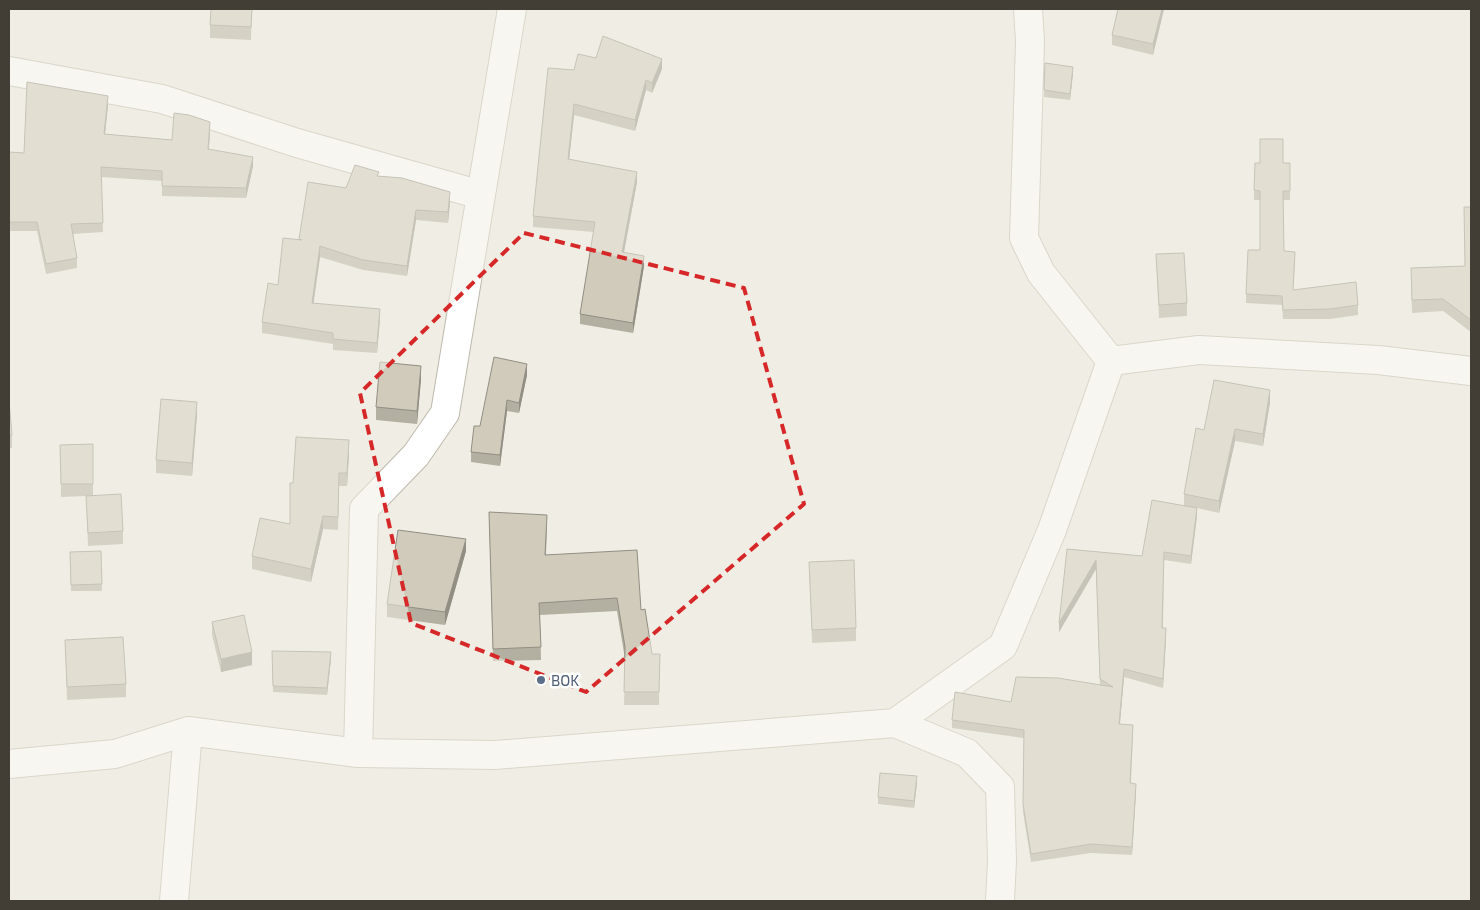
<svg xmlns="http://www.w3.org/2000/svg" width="1480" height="910" viewBox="0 0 1480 910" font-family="'Exo 2',sans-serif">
  <rect width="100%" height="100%" fill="#f0eee4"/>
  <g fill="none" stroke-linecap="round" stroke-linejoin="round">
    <defs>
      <path id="minor" d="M 1028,9 L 1030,41 L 1024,238 L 1041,273 L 1111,361
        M 9,71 L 162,99 L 297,143 L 481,195 L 445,413 L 416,455 L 364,509 L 358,753
        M 481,195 L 512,9
        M 895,723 L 1003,646 L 1052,530 L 1111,361 L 1199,350 L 1378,360 L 1471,371
        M 9,764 L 115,754 L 188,731 L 358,753 L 495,755 L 895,723 L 967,753 L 1000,787 L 1002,861 L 1000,901
        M 174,901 L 188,731"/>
    </defs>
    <use href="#minor" stroke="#bdb9ab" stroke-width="30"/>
    <use href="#minor" stroke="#fff" stroke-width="28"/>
  </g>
  <path fill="#b3afa1" d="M 252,9 L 251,40 L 210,38 L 210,25 Z
    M 1118,9 L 1164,9 L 1153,55 L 1112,45 L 1112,35 Z
    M 1045,63 L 1073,73 L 1070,100 L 1044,97 Z
    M 662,69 L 652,93 L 646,90 L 635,131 L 574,115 L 569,160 L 637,182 L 624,253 L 644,266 L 633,333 L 580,324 L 580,314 L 594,232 L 533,227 L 533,216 L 574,70 Z
    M 108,105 L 105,134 L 172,140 L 210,131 L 209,149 L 253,166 L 246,198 L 162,196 L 162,181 L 101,177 L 103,232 L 73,234 L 77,258 L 77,268 L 46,274 L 37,231 L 9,231 L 9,152 L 24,153 Z
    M 1260,163 L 1290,163 L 1290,200 L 1283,200 L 1284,251 L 1295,261 L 1293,290 L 1358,305 L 1358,315 L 1330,319 L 1283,319 L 1282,305 L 1246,303 L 1246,294 L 1260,250 L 1260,200 L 1254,200 L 1254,190 Z
    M 379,176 L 450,202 L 448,223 L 416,220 L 407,276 L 363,270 L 320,257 L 313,303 L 380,319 L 377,353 L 333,350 L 333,344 L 262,333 L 262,322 L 278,285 L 346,188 Z
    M 1471,207 L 1471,332 L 1443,311 L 1412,313 L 1411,281 L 1411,268 L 1465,266 Z
    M 1156,254 L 1187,303 L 1187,316 L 1159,318 Z
    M 527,375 L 519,413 L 507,411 L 500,466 L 471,462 L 471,452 L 480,426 Z
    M 421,379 L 417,424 L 376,420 L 376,407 Z
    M 9,401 L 12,435 L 12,448 L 9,448 Z
    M 1270,402 L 1263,446 L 1235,441 L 1219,513 L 1197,508 L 1197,516 L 1191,564 L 1164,560 L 1163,628 L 1166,637 L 1163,688 L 1124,677 L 1120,724 L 1133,734 L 1131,783 L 1136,792 L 1132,855 L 1091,853 L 1031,862 L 1023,812 L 1024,738 L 952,728 L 952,720 L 1011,702 L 1100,685 L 1096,569 L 1059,632 L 1067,549 L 1142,556 L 1184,506 L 1184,494 L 1204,430 Z
    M 197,415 L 192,476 L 156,473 L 156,460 Z
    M 93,444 L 93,496 L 123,531 L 123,544 L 88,546 L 86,496 L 61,497 L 60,445 Z
    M 349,453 L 347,486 L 339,486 L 338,530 L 323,529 L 311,582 L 252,569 L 252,556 L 290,524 L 293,483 Z
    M 489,512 L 547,528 L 546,555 L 641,610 L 652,654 L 660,654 L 659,705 L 624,705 L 625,659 L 617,611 L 540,615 L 541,660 L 493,661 Z
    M 101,551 L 102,591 L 71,591 L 70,552 Z
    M 466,551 L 445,625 L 387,617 L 387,604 Z
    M 809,562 L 856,628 L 856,641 L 812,643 Z
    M 212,622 L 252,665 L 221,672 L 212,635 Z
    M 65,640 L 126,684 L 126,697 L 67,700 Z
    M 272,651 L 331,659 L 327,695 L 273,692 Z
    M 917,783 L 914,808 L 878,804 L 878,797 Z"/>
  <path fill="#928e83" d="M 1162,9 L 1164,9 L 1153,55 L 1153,44 Z
    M 662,59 L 662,69 L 652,93 L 652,83 Z
    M 1073,67 L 1073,73 L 1070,100 L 1070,94 Z
    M 646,80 L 646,90 L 635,131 L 635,120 Z
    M 108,96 L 108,105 L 104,144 L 104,134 Z
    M 574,104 L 574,115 L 568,170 L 568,159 Z
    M 210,122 L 210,131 L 208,159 L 208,149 Z
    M 253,157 L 253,166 L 246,198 L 246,188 Z
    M 637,172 L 637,182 L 622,262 L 622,252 Z
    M 450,192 L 450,202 L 448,223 L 448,212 Z
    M 416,210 L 416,220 L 407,276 L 407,266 Z
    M 320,246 L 320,257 L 312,314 L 312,303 Z
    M 644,256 L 644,266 L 633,333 L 633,323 Z
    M 380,309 L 380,319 L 377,353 L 377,343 Z
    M 527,364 L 527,375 L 519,413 L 519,403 Z
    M 421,366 L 421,379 L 417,424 L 417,411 Z
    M 1270,390 L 1270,402 L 1263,446 L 1263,434 Z
    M 507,400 L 507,411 L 500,466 L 500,455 Z
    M 197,402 L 197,415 L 192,476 L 192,463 Z
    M 1235,429 L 1235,441 L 1219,513 L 1219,501 Z
    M 349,440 L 349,453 L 347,486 L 347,473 Z
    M 1197,508 L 1197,516 L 1191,564 L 1191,556 Z
    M 323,516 L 323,529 L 311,582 L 311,569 Z
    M 466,539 L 466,551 L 445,625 L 445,612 Z
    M 1096,560 L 1096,569 L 1059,632 L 1059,623 Z
    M 1166,628 L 1166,637 L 1163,688 L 1163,679 Z
    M 252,652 L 252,665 L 221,672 L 221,659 Z
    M 331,652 L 331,659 L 327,695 L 327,688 Z
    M 1124,669 L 1124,677 L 1119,733 L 1119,724 Z
    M 917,776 L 917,783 L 914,808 L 914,801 Z
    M 1136,784 L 1136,792 L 1132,855 L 1132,847 Z"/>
  <path fill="#d0cbbb" stroke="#928e83" d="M 211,9 L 252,9 L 251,27 L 210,25 Z
    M 1118,9 L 1162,9 L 1153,44 L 1112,35 Z
    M 603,36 L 662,59 L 652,83 L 646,80 L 635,120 L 574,104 L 568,159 L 637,172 L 622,252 L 644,256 L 633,323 L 580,314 L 595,222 L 533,216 L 548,68 L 574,70 L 578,54 L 596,58 Z
    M 1045,63 L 1073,67 L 1070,94 L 1044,90 Z
    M 27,82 L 108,96 L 104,134 L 172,140 L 174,113 L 189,115 L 210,122 L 208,149 L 253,157 L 246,188 L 162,186 L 162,171 L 101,167 L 103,223 L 71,224 L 77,258 L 46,264 L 37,222 L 9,222 L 9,152 L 24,153 Z
    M 1260,139 L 1283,139 L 1283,163 L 1290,163 L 1290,191 L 1283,191 L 1284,251 L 1295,252 L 1293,290 L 1356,282 L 1358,305 L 1330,309 L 1283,310 L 1282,296 L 1246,294 L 1248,250 L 1260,250 L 1260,191 L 1254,190 L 1255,163 L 1260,163 Z
    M 355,165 L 379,172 L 377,176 L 402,178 L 450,192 L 448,212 L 416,210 L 407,266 L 363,260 L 320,246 L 312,303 L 380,309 L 377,343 L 333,339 L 333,333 L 262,322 L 268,283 L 278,285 L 283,238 L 302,240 L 299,239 L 308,182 L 346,188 Z
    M 1464,207 L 1471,207 L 1471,320 L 1443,299 L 1412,300 L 1411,268 L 1465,266 Z
    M 1184,253 L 1187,303 L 1159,305 L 1156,254 Z
    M 494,357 L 527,364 L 519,403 L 507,400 L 500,455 L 471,452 L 474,426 L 480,426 Z
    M 380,362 L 421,366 L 417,411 L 376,407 Z
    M 1214,380 L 1270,390 L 1263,434 L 1235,429 L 1219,501 L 1184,494 L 1196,428 L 1204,430 Z
    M 161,399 L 197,402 L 192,463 L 156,460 Z
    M 9,401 L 12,435 L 9,435 Z
    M 296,437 L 349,440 L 347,473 L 339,473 L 338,517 L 323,516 L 311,569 L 252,556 L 260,518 L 290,524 L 290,483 L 293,483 Z
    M 93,444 L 93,484 L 61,484 L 60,445 Z
    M 121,494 L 123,531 L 88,533 L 86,496 Z
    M 1152,500 L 1197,508 L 1191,556 L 1164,552 L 1162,628 L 1166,628 L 1163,679 L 1124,669 L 1119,724 L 1133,725 L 1130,783 L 1136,784 L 1132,847 L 1091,844 L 1031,854 L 1023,804 L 1024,730 L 952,720 L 955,692 L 1011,702 L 1016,677 L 1058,678 L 1113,687 L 1100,679 L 1096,560 L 1059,623 L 1067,549 L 1142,556 Z
    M 489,512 L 547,515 L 545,555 L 637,550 L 641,610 L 645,609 L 652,654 L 660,654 L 659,692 L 624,692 L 625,647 L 617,598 L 539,603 L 541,647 L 493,649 Z
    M 398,530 L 466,539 L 445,612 L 387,604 Z
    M 101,551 L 102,584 L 71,585 L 70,552 Z
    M 854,560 L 856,628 L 812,630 L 809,562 Z
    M 244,615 L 252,652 L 221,659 L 212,622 Z
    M 123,637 L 126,684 L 67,687 L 65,640 Z
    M 272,651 L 331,652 L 327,688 L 273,686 Z
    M 880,773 L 917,776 L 914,801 L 878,797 Z"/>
  <path d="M0 0H1480V910H0ZM 524,233 L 744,288 L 804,504 L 586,692 L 411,623 L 360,393 Z" fill="#f0eee4" fill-opacity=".55" fill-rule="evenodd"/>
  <path fill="none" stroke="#d62828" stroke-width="4" stroke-dasharray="10 6" stroke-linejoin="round" d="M 524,233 L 744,288 L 804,504 L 586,692 L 411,623 L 360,393 Z"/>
  <circle fill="#5c6f8a" stroke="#fff" stroke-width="2" cx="541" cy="680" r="5"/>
  <g text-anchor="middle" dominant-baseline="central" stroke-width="5" stroke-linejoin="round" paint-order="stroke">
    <g font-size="15" fill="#4e5e75" stroke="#fff" text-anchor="start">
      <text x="551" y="680">BOK</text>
    </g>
  </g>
  <rect width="1480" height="910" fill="none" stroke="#423e35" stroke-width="20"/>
</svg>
